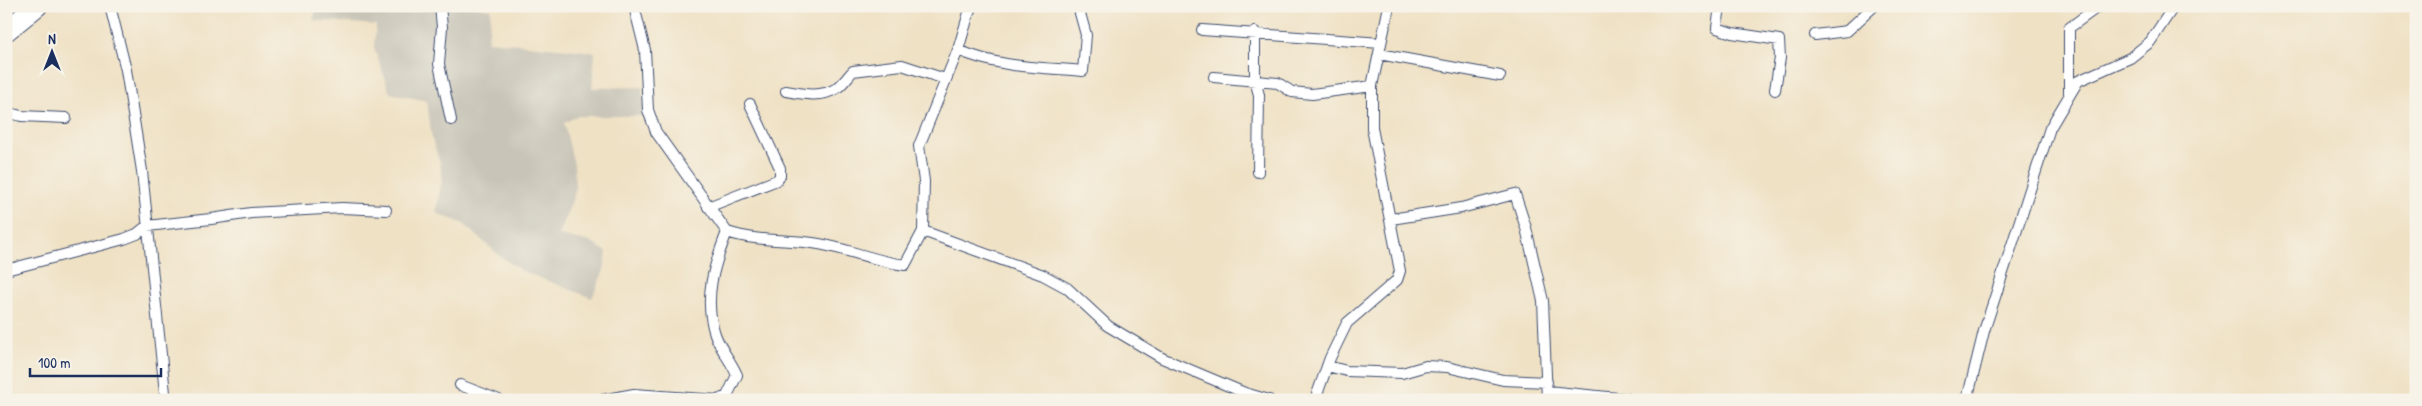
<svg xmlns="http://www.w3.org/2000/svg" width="2422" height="406" viewBox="0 0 2422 406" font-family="'Patrick Hand',sans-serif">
  <rect width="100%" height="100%" fill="#f7f3e8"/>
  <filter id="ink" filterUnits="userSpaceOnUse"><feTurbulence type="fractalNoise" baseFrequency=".02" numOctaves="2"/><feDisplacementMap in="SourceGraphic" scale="10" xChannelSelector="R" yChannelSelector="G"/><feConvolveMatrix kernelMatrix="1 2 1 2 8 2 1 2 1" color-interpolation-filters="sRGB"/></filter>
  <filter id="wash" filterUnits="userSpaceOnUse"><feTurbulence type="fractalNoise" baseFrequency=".0096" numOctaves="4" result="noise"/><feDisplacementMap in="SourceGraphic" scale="20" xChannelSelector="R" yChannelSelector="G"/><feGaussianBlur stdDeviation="1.12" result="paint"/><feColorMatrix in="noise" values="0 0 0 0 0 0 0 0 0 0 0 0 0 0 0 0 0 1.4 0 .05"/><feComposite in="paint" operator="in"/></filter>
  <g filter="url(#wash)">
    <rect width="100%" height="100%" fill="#efe1c4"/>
    <path fill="#c8c4b8" d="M 317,6 L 473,6 L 491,9 L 488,41 L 595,52 L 592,88 L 642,87 L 644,116 L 577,116 L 564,123 L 574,165 L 575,192 L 559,235 L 590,242 L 607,252 L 604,270 L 592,298 L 522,271 L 501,257 L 464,224 L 436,213 L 442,180 L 440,163 L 432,139 L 427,101 L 390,93 L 374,47 L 376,25 L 313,20 Z"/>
  </g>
  <g filter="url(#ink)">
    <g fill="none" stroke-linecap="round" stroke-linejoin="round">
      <defs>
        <path id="street" d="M 110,6 L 126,70 L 142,171 L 165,393
          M 440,6 L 442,27 L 439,64 L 451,120
          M 634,6 L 645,50 L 648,110 L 656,132 L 727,232 C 757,242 789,239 819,244 C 848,249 875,261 905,265 L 923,231 L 924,181 L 919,146 L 958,50 L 971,6
          M 1720,6 L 1717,28 L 1732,33 L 1779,40 L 1780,58 L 1775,90
          M 1202,30 L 1381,43
          M 1255,32 L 1255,80 L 1259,95 L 1258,172
          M 1815,35 L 1847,31 L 1874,6
          M 958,50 C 1000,68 1038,67 1083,71 L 1086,35 L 1078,6
          M 1379,54 L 1500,76
          M 1214,77 L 1278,83 L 1292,92 L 1312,94 L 1372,86
          M 786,91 C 802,94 822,98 837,88 C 843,84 848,76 853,71 L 902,65 L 945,79
          M 2069,93 L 2069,28 L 2099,6
          M 6,112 L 21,116 L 66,118
          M 708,207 L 777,180 L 780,176 L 780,168 L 750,104
          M 1391,219 L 1461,208 L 1515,194 L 1526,228 L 1543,301 L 1547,400
          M 923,231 L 1043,275 L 1067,288 L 1108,326 L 1162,358 L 1245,393 L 1269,400
          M 6,270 L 124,239 L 137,234 L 147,226 L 211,219 L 251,213 L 342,208 L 386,210
          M 1327,366 L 1347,371 L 1402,373 L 1426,366 L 1447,367 L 1503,380 L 1547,382
          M 460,385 L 499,400
          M 1547,391 L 1628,399
          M 602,400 L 634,394 L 718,400
          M 718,400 L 727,396 L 737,375 C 731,361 720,349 715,334 C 703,298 714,265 727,232
          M 1315,400 L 1330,358 L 1347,323 L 1397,280 L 1400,271 L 1372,128 L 1372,86 L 1389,6
          M 1967,400 L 1984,331 L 2050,128 L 2078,81 L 2130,58 L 2150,42 L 2174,6"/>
        <path id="highway" d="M 6,31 L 37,6"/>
      </defs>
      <use href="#street" stroke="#3b4a6d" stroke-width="12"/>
      <use href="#highway" stroke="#3b4a6d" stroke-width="22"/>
      <use href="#street" stroke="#fff" stroke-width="10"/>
      <use href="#highway" stroke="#fff" stroke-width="20"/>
    </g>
  </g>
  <rect width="2422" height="406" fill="none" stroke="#f7f3e8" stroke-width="25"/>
  <g transform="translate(52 52)" stroke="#f7f3e8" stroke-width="4" paint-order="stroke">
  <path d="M0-4L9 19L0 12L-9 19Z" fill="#1b2f5e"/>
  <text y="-8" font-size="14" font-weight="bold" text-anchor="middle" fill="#1b2f5e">N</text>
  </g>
  <path d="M30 368v8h131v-8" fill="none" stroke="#1b2f5e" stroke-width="2.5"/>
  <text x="38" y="368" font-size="15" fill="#1b2f5e" stroke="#f7f3e8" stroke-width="4" paint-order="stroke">100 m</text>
</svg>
